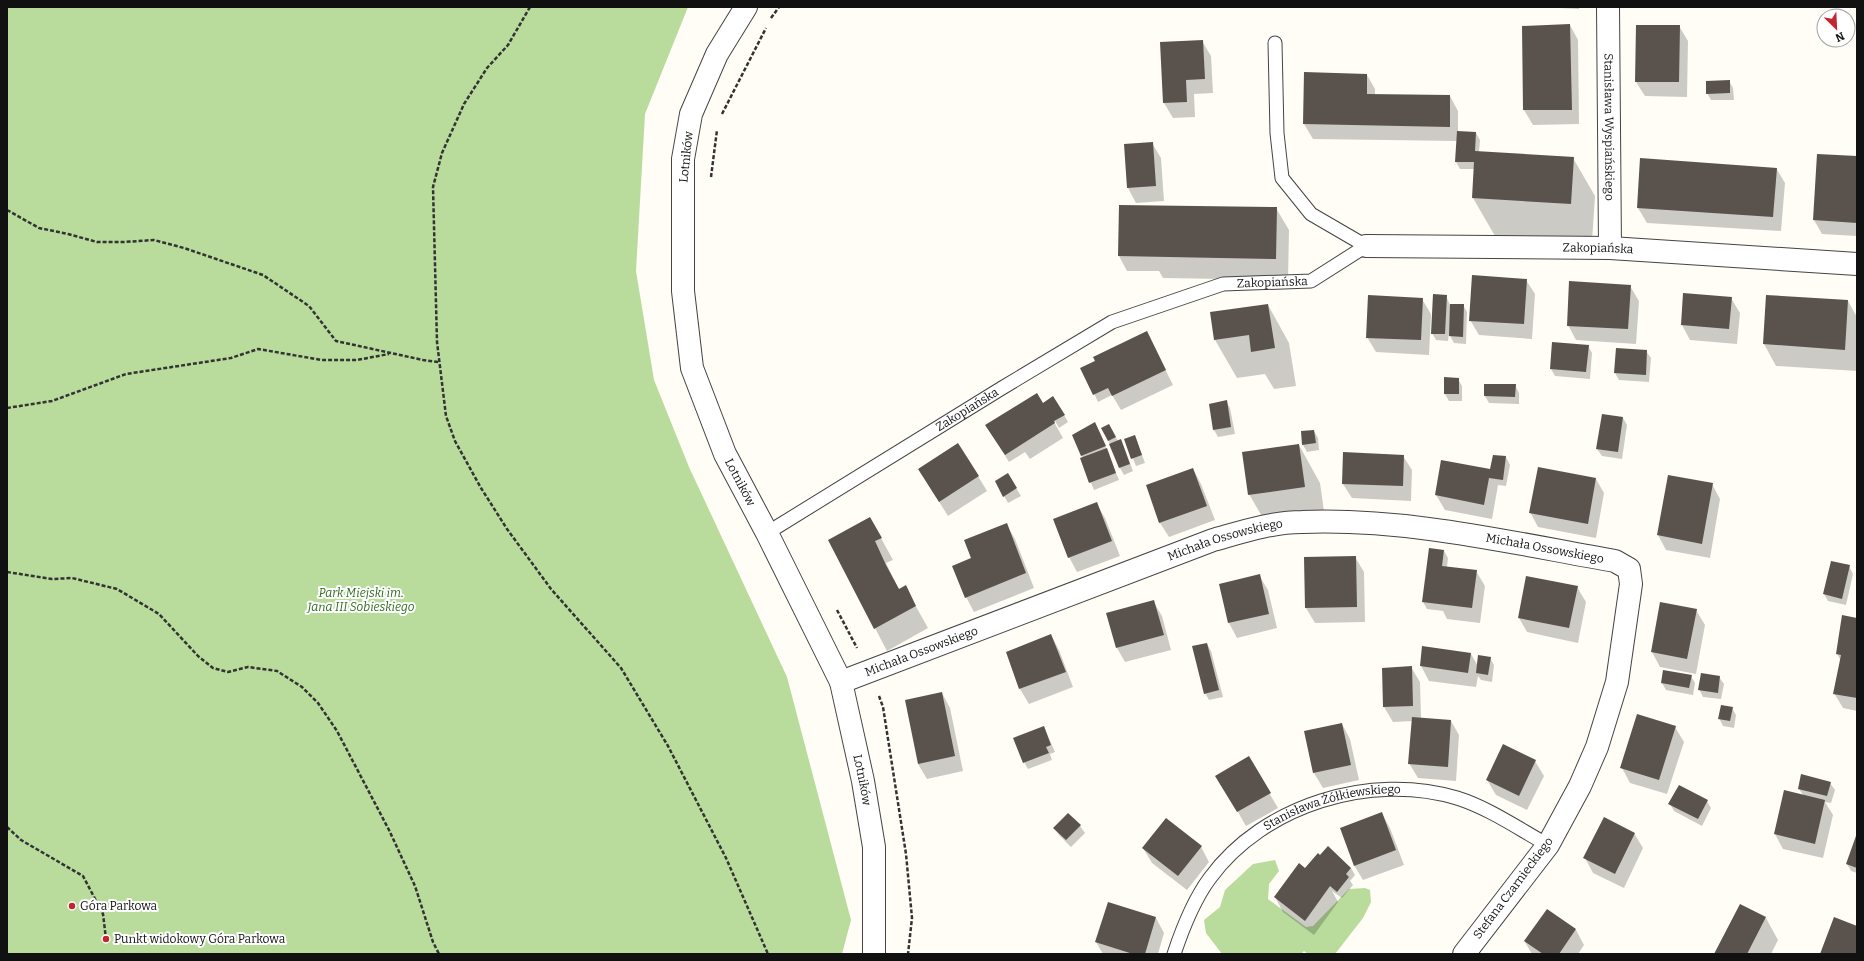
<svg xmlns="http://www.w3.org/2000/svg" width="1864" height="961" viewBox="0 0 1864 961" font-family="Bitter,serif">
  <rect width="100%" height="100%" fill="#fffdf5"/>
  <path fill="#b9dc9c" d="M 7,7 L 688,7 L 645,114 L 636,271 L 654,380 L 689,467 L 787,677 L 851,920 L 842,954 L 7,954 Z
    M 1275,860 L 1279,871 L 1269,884 L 1268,899 L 1306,927 L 1313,926 L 1349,889 L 1365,888 L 1370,890 L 1371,902 L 1363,918 L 1335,954 L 1308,954 L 1304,951 L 1301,954 L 1222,954 L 1206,933 L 1204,920 L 1220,907 L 1225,890 L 1253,864 Z"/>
  <path fill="#0003" d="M 1540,7 L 1579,7 L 1579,9 Z
    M 1570,25 L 1578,40 L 1579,124 L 1533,125 L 1524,110 Z
    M 1679,26 L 1688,41 L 1687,97 L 1645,96 L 1636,82 Z
    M 1202,41 L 1211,56 L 1213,93 L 1194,94 L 1195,117 L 1173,118 L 1164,103 Z
    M 1305,73 L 1367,75 L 1375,89 L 1375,96 L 1450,96 L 1458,111 L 1458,132 L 1476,133 L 1480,140 L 1479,152 L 1573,158 L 1595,196 L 1592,242 L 1495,236 L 1473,198 L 1475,169 L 1460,169 L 1456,162 L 1457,141 L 1313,139 L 1304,124 Z
    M 1729,81 L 1733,88 L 1734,100 L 1711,100 L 1707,93 Z
    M 1152,143 L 1161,158 L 1164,201 L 1136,203 L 1128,188 Z
    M 1857,157 L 1857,236 L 1822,234 L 1814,220 Z
    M 1776,168 L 1785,183 L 1781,231 L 1647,223 L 1638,208 Z
    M 1276,208 L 1289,230 L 1288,280 L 1163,278 L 1159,271 L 1127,271 L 1119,256 Z
    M 1526,280 L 1535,294 L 1532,339 L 1479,335 L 1470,320 Z
    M 1630,286 L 1639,301 L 1636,344 L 1576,340 L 1568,325 Z
    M 1684,294 L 1731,298 L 1740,313 L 1737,344 L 1690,340 L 1682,325 Z
    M 1446,296 L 1450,305 L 1463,305 L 1467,312 L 1466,344 L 1454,343 L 1449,334 L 1448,341 L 1436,340 L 1432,333 Z
    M 1422,299 L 1431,314 L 1429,355 L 1376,352 L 1367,337 Z
    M 1848,301 L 1857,317 L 1857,371 L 1776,366 L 1764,344 Z
    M 1268,305 L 1289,343 L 1296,386 L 1274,389 L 1265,374 L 1237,378 L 1215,340 L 1211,313 Z
    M 1147,333 L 1173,385 L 1121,410 L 1112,395 L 1098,402 L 1082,368 Z
    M 1588,346 L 1592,353 L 1590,379 L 1555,376 L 1551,369 Z
    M 1646,351 L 1651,358 L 1649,382 L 1619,380 L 1615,373 Z
    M 1445,378 L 1458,379 L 1462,386 L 1462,401 L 1449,401 L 1445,394 Z
    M 1515,385 L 1519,393 L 1519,404 L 1489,403 L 1485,396 Z
    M 1226,401 L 1230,408 L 1235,434 L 1218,437 L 1214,430 L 1210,404 Z
    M 1043,405 L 1064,415 L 1068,422 L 1059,428 L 1055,421 L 1054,422 L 1063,438 L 1030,459 L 1025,452 L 1009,462 L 991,433 Z
    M 1623,418 L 1627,425 L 1622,459 L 1602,456 L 1597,449 Z
    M 1109,425 L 1118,441 L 1120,440 L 1124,447 L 1133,471 L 1124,475 L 1120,468 L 1103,428 Z
    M 1099,431 L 1119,480 L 1094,490 L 1081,459 L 1083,458 L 1081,455 Z
    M 1314,431 L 1318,438 L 1319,450 L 1307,452 L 1303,445 Z
    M 1135,436 L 1145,463 L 1136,466 L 1125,439 Z
    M 1299,445 L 1320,483 L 1326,525 L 1271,532 L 1249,494 Z
    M 1403,456 L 1412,470 L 1411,501 L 1352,498 L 1343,484 Z
    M 1506,457 L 1510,465 L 1506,486 L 1498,485 L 1492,519 L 1445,510 L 1436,495 L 1442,461 L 1491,470 Z
    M 1193,469 L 1201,484 L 1215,520 L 1169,537 L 1160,523 L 1147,486 Z
    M 1008,475 L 1021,496 L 1008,503 L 996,482 Z
    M 978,476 L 987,491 L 948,516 L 928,484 Z
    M 1596,479 L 1604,493 L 1596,538 L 1538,527 L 1530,512 Z
    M 1712,484 L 1720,499 L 1710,558 L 1666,550 L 1658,535 Z
    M 1096,503 L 1105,518 L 1120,556 L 1077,572 L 1069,557 Z
    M 870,518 L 893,560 L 886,563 L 898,588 L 899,590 L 905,587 L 928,628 L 887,651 L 829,540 Z
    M 1006,524 L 1015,539 L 1034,588 L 974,612 L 966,597 L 973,559 Z
    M 1444,551 L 1448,558 L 1447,567 L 1476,571 L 1485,586 L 1480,623 L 1447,619 L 1443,611 L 1427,609 L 1423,602 Z
    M 1355,557 L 1364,572 L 1365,622 L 1315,623 L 1306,608 L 1305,558 Z
    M 1849,566 L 1853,574 L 1846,605 L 1828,601 L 1824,594 Z
    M 1259,575 L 1268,590 L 1277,628 L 1237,638 L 1229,623 L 1220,585 Z
    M 1577,587 L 1586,602 L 1578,643 L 1527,632 L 1519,618 Z
    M 1153,601 L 1162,616 L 1171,650 L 1125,662 L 1117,648 Z
    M 1661,603 L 1696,610 L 1705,625 L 1696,674 L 1660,667 L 1652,652 Z
    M 1857,619 L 1857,711 L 1843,708 L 1834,693 L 1841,661 L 1837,654 Z
    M 1051,635 L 1059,650 L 1073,687 L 1029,704 L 1020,689 L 1007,652 Z
    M 1207,644 L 1211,651 L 1223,697 L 1209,700 L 1205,693 Z
    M 1471,654 L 1478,666 L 1490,658 L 1494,665 L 1492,682 L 1481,680 L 1478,676 L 1476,687 L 1429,681 L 1421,666 Z
    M 1411,667 L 1420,682 L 1421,718 L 1451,721 L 1459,735 L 1456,781 L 1418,778 L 1409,763 L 1413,721 L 1393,722 L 1384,707 Z
    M 1691,676 L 1695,683 L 1693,695 L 1666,690 L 1662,683 Z
    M 1719,677 L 1724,684 L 1721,699 L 1703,697 L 1699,689 Z
    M 942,693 L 950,708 L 963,771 L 927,779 L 918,764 Z
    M 1732,708 L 1736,715 L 1734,728 L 1723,726 L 1719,718 Z
    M 1342,724 L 1350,739 L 1359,780 L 1323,788 L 1314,773 L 1306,731 Z
    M 1044,727 L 1055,752 L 1050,754 L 1052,760 L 1028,769 L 1024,762 Z
    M 1675,727 L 1684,742 L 1667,794 L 1630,783 L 1622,768 Z
    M 1248,757 L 1278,808 L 1246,826 L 1217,776 Z
    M 1535,761 L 1544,776 L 1527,810 L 1496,795 L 1487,780 Z
    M 1830,783 L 1835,790 L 1831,803 L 1825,802 L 1833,815 L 1823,858 L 1783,849 L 1775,834 L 1803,795 L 1799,789 Z
    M 1707,801 L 1711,808 L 1702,826 L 1674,811 L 1670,804 Z
    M 1068,814 L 1080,826 L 1085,833 L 1071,847 L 1059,835 L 1054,828 Z
    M 1382,814 L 1390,828 L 1404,865 L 1363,880 L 1354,865 Z
    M 1634,833 L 1643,848 L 1624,888 L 1593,873 L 1585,858 Z
    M 1857,835 L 1857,873 L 1851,871 L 1847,864 Z
    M 1201,847 L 1209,862 L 1187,890 L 1152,863 L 1143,848 Z
    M 1351,868 L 1355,875 L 1350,881 L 1353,885 L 1342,898 L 1332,891 L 1338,902 L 1314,935 L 1283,912 L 1275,897 L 1309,872 Z
    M 1109,903 L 1156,918 L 1164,933 L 1158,954 L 1103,954 L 1096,942 Z
    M 1547,911 L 1576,930 L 1584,945 L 1578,954 L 1532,954 L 1525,942 Z
    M 1766,918 L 1778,940 L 1771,954 L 1715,954 Z"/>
  <path fill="#5a524d" d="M 1570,24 L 1572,110 L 1523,110 L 1522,26 Z
    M 1636,25 L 1680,25 L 1679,82 L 1635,82 Z
    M 1203,40 L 1205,79 L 1186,80 L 1187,102 L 1163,103 L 1160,42 Z
    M 1304,72 L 1367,74 L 1367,94 L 1450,95 L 1450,127 L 1303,124 Z
    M 1730,80 L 1730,93 L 1706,94 L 1706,81 Z
    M 1457,131 L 1476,132 L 1475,151 L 1574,157 L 1571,204 L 1472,198 L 1474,162 L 1455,162 Z
    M 1153,142 L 1156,186 L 1127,188 L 1124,144 Z
    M 1817,154 L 1857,156 L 1857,223 L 1813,220 Z
    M 1640,158 L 1777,168 L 1773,217 L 1637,208 Z
    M 1119,205 L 1277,207 L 1276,259 L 1118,256 Z
    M 1472,275 L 1527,279 L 1524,324 L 1469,321 Z
    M 1569,281 L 1631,285 L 1628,329 L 1567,326 Z
    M 1683,293 L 1732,297 L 1729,329 L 1681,325 Z
    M 1433,294 L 1447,295 L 1445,334 L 1431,334 Z
    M 1368,295 L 1423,298 L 1421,340 L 1366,338 Z
    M 1766,295 L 1848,300 L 1845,350 L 1763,344 Z
    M 1268,304 L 1275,348 L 1251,352 L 1249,335 L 1214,340 L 1210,312 Z
    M 1450,304 L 1464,304 L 1463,337 L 1449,336 Z
    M 1147,331 L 1166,370 L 1112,396 L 1108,388 L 1093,395 L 1080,368 L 1095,361 L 1093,357 Z
    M 1552,342 L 1589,345 L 1586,372 L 1550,369 Z
    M 1616,348 L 1647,350 L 1646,375 L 1614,373 Z
    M 1444,377 L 1459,378 L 1459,394 L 1444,394 Z
    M 1484,384 L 1516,384 L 1515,397 L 1484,396 Z
    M 1037,393 L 1043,403 L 1053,396 L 1065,415 L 1054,421 L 1055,423 L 1005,455 L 985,425 Z
    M 1227,400 L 1231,427 L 1213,430 L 1209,404 Z
    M 1602,414 L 1623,417 L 1618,452 L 1596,449 Z
    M 1095,422 L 1106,446 L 1081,456 L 1072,435 Z
    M 1109,424 L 1116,437 L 1108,441 L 1101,428 Z
    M 1314,430 L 1316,443 L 1302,445 L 1301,431 Z
    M 1135,435 L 1142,455 L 1131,459 L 1124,439 Z
    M 1121,439 L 1130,464 L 1119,468 L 1109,444 Z
    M 958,443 L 979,476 L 939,502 L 918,469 Z
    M 1299,444 L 1305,487 L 1248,495 L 1242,452 Z
    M 1107,448 L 1116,473 L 1089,483 L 1080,458 Z
    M 1343,452 L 1404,455 L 1403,486 L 1342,484 Z
    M 1493,455 L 1506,456 L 1503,480 L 1489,478 L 1484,505 L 1435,495 L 1441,460 L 1490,469 Z
    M 1538,467 L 1596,478 L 1588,524 L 1529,513 Z
    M 1193,468 L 1207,506 L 1159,523 L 1146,485 Z
    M 1008,473 L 1017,488 L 1003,497 L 995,481 Z
    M 1668,475 L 1713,483 L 1702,544 L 1657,535 Z
    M 1097,502 L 1112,541 L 1068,558 L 1053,519 Z
    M 870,517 L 882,538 L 875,541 L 886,565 L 899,589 L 906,585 L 916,606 L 874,629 L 828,540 Z
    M 1007,523 L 1026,573 L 965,598 L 952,566 L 971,558 L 964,540 Z
    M 1429,548 L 1444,550 L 1442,566 L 1477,570 L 1472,608 L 1422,602 Z
    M 1356,556 L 1357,607 L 1305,608 L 1304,557 Z
    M 1831,561 L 1850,565 L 1842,599 L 1823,594 Z
    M 1260,574 L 1269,614 L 1228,623 L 1219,584 Z
    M 1526,576 L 1578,586 L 1569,628 L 1518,618 Z
    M 1154,600 L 1164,635 L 1116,648 L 1106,613 Z
    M 1660,602 L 1697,609 L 1687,659 L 1651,652 Z
    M 1842,615 L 1857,618 L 1857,698 L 1833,694 L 1841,655 L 1836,654 Z
    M 1051,634 L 1066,672 L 1019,689 L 1006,652 Z
    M 1207,643 L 1219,690 L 1204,694 L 1192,646 Z
    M 1422,646 L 1471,653 L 1468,673 L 1420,666 Z
    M 1478,655 L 1491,657 L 1488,675 L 1476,673 Z
    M 1412,666 L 1413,706 L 1383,707 L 1382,668 Z
    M 1663,670 L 1692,675 L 1689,688 L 1661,683 Z
    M 1701,673 L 1720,676 L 1718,693 L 1698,690 Z
    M 942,692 L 955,756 L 918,764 L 905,700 Z
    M 1721,705 L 1733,707 L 1730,721 L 1718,719 Z
    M 1637,714 L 1676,726 L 1659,780 L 1620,768 Z
    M 1412,717 L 1451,720 L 1448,767 L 1408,764 Z
    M 1342,723 L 1351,765 L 1313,773 L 1304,731 Z
    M 1044,726 L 1051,745 L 1046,747 L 1049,753 L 1023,763 L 1013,738 Z
    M 1503,744 L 1536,760 L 1519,796 L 1486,780 Z
    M 1249,756 L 1271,793 L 1237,812 L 1215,776 Z
    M 1801,774 L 1831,782 L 1827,796 L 1798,789 Z
    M 1679,785 L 1708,800 L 1698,819 L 1668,804 Z
    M 1784,790 L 1825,800 L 1815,844 L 1774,834 Z
    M 1382,812 L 1396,850 L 1354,866 L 1340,828 Z
    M 1068,813 L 1081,825 L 1066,840 L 1053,828 Z
    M 1604,817 L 1635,833 L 1615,874 L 1583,858 Z
    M 1166,818 L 1202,846 L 1178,876 L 1142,848 Z
    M 1857,833 L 1857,868 L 1846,864 Z
    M 1328,846 L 1351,868 L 1346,874 L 1349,877 L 1337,892 L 1330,886 L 1305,921 L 1274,897 L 1299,863 L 1305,868 L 1318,853 L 1320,855 Z
    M 1108,902 L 1156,917 L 1145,954 L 1133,954 L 1095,942 Z
    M 1740,904 L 1766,917 L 1747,954 L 1714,954 Z
    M 1547,909 L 1576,929 L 1559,954 L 1543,954 L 1524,941 Z
    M 1834,917 L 1857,926 L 1857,954 L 1820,954 Z"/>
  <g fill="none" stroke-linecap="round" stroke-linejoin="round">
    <defs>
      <g id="service">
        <path id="s1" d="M 767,533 L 1002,388 L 1112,322 L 1223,284 L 1311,281 L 1366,246 L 1311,214 L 1282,178 L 1277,133 L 1275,43"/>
        <path id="s2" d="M 1174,954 C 1182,930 1195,898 1210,878 C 1263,805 1371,772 1457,798 C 1489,808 1519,829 1548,845"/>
      </g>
      <g id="minor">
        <path id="s3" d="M 746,7 L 717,54 L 691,114 L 683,159 L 683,291 L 692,368 L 725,454 L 767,533 L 841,682 L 863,781 L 874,847 L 874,954"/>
        <path id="s4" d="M 1608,7 L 1610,248"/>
        <path id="s5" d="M 1366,246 L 1610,248 L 1857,264"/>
        <path id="s6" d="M 841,682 L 1213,540 C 1242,532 1272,522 1302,522 C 1408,518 1512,543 1615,561 L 1629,569 L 1631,584 L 1617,682 L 1597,747 L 1580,786 L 1548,845 L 1464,954"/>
      </g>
    </defs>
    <use href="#service" stroke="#444" stroke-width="15"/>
    <use href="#minor" stroke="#444" stroke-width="24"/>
    <path stroke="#333" stroke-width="2.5" stroke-dasharray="4 2" stroke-linecap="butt" d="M 530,7 L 508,45 L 487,68 L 464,104 L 442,153 L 433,187 L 437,342 L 446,416 L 455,441 L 481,488 L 507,529 L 551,589 L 621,668 L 668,746 L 726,858 L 768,954
      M 771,18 L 779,7
      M 722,114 L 766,28
      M 711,177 L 717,130
      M 7,210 L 39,228 L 68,234 L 97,242 L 124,242 L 154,240 L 184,248 L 263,275 L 309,306 L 336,341 L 423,360 L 438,362
      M 7,408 L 52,401 L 126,374 L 231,358 L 258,349 L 322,360 L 357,360 L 389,354
      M 7,572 L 52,579 L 72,578 L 117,589 L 159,614 L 198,656 L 213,668 L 228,672 L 248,667 L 277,671 L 302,687 L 318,703 L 337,731 L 389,830 L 415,886 L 433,942 L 439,954
      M 837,610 L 857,648
      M 879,696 L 883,707 L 906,854 L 912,918 L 908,954
      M 7,827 L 21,840 L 83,876 L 103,914 L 106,939"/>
    <use href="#service" stroke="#fff" stroke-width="13"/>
    <use href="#minor" stroke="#fff" stroke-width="22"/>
  </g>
  <g fill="#c4262e" stroke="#fff" stroke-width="1.5">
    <circle cx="72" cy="906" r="4"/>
    <circle cx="106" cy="939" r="4"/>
  </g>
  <g text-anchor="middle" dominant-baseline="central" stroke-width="4" stroke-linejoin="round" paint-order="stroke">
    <g font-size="12" fill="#111" stroke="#fff">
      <text stroke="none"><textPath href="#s4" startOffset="120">Stanisława Wyspiańskiego</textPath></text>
      <text transform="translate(686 157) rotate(-84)">Lotników</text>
      <text stroke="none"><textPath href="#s5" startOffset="232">Zakopiańska</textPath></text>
      <text stroke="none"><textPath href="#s1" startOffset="571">Zakopiańska</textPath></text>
      <text stroke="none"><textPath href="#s1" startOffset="235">Zakopiańska</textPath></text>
      <text stroke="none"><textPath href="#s3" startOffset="500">Lotników</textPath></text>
      <text stroke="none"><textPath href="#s6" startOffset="410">Michała Ossowskiego</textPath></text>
      <text stroke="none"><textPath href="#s6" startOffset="734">Michała Ossowskiego</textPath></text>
      <text stroke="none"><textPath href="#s6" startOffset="86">Michała Ossowskiego</textPath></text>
      <text stroke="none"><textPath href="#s3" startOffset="824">Lotników</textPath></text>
      <text stroke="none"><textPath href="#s2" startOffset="231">Stanisława Żółkiewskiego</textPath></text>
      <text transform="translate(1513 888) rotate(-53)">Stefana Czarnieckiego</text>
    </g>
    <g font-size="12" font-style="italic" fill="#2f6b1f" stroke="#fff">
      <text x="361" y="593">Park Miejski im.<tspan x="361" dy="14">Jana III Sobieskiego</tspan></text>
    </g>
    <g font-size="12" fill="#111" stroke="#fff" text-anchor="start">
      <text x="80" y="906">Góra Parkowa</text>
      <text x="114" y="939">Punkt widokowy Góra Parkowa</text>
    </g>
  </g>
  <rect width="1864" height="961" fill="none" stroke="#111111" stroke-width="16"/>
  <g transform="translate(1836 28) rotate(156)"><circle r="19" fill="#ffffff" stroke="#a0a0a0"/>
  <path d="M0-3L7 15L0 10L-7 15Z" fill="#c4262e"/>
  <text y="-6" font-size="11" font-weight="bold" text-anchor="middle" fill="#111111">N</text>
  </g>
</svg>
